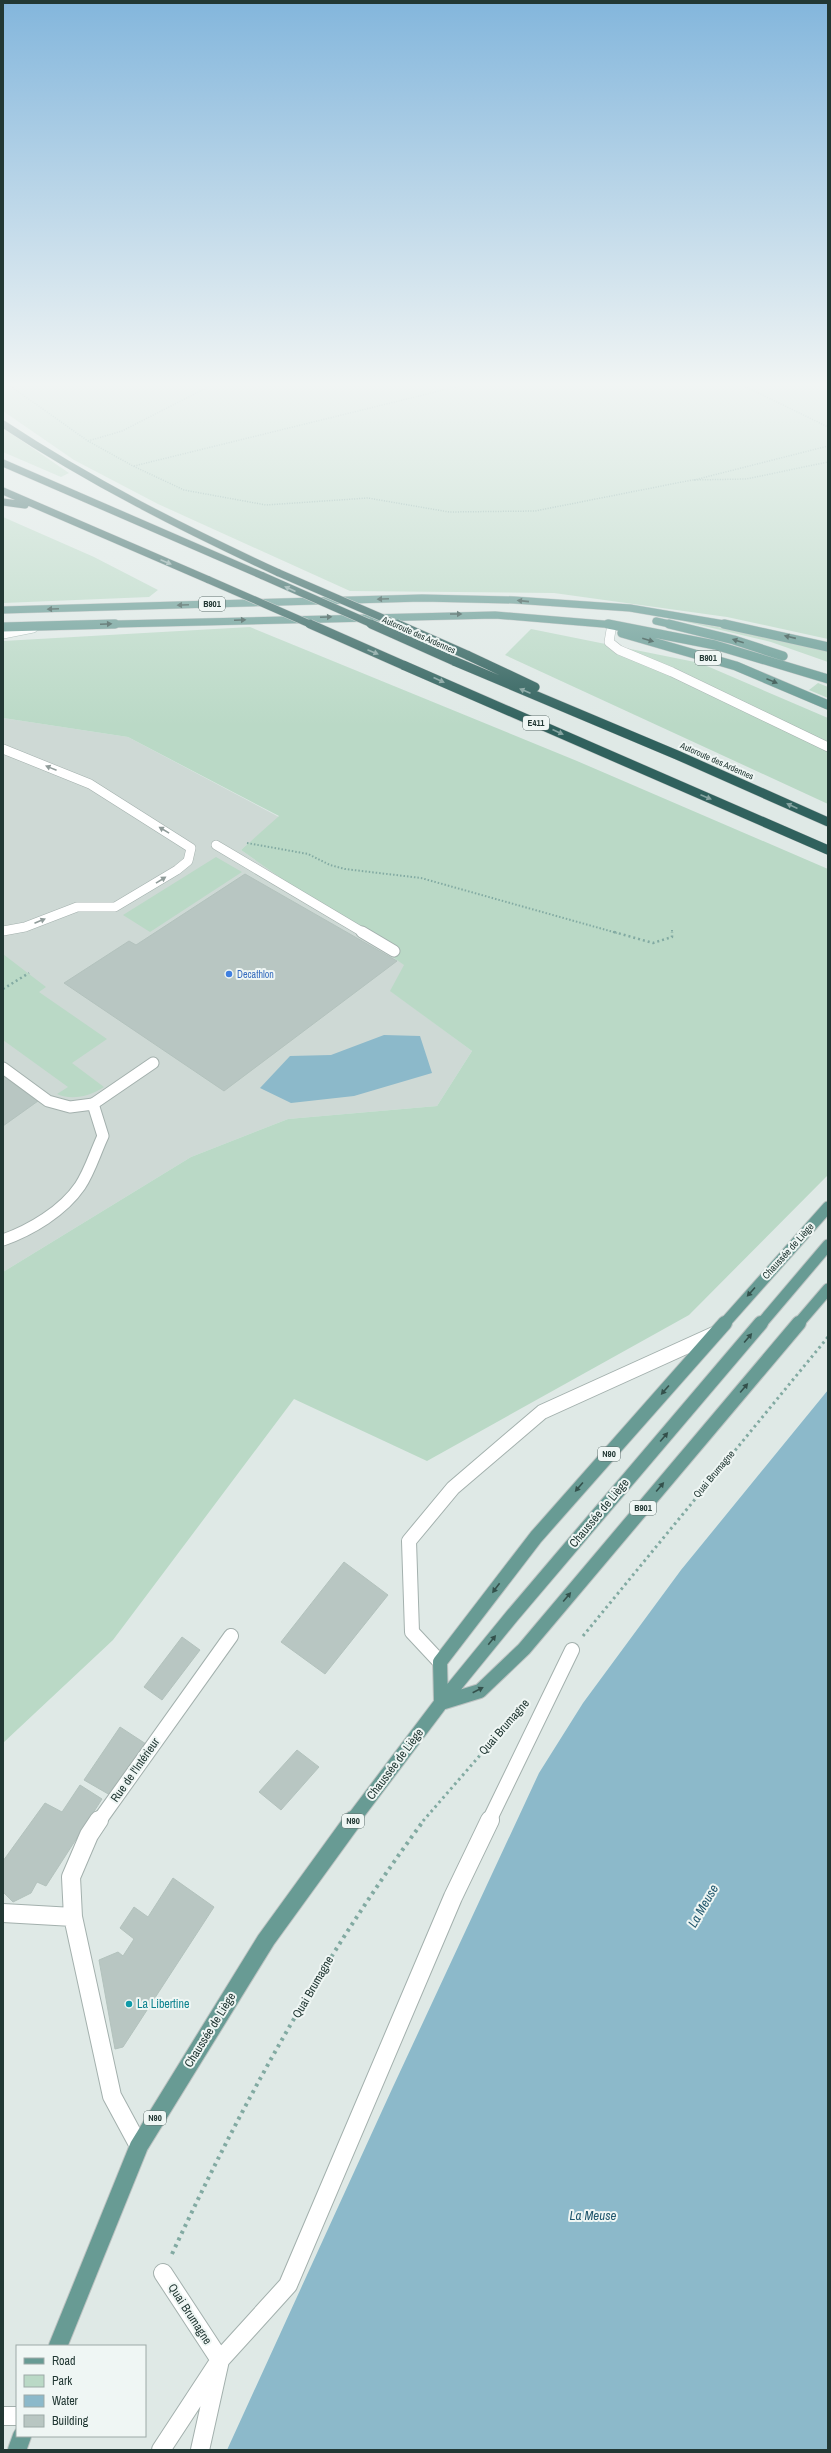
<svg xmlns="http://www.w3.org/2000/svg" width="831" height="2453" viewBox="0 0 831 2453" font-family="'Archivo Narrow',sans-serif">
  <rect width="100%" height="100%" fill="#dfe9e6"/>
  <path fill="#ced9d5" d="M 3,718 L 128,737 L 279,817 L 241,850 L 405,965 L 391,991 L 472,1051 L 437,1106 L 288,1119 L 191,1157 L 3,1272 Z"/>
  <path fill="#bad9c6" d="M 3,383 L 828,383 L 828,639 L 727,617 L 554,593 L 350,591 L 158,504 L 74,460 L 3,411 Z
    M 3,428 L 69,473 L 61,477 L 3,452 Z
    M 3,517 L 94,557 L 158,590 L 149,597 L 3,603 Z
    M 674,619 L 745,632 L 828,651 L 828,662 L 771,642 Z
    M 250,627 L 577,761 L 828,869 L 828,1175 L 689,1315 L 427,1461 L 294,1399 L 113,1640 L 3,1743 L 3,1272 L 191,1157 L 288,1119 L 437,1106 L 472,1051 L 390,991 L 404,965 L 241,850 L 279,816 L 128,737 L 3,718 L 3,641 Z
    M 531,629 L 700,663 L 828,718 L 828,804 L 505,655 Z
    M 818,683 L 828,687 L 828,698 L 809,690 Z
    M 216,857 L 242,872 L 150,932 L 123,915 Z
    M 3,954 L 46,987 L 39,992 L 107,1039 L 72,1063 L 104,1087 C 90,1096 72,1101 57,1094 L 68,1087 L 3,1040 Z"/>
  <path fill="#8cb9ca" d="M 384,1035 L 420,1036 L 432,1073 L 354,1096 L 291,1103 L 260,1088 L 290,1056 L 331,1055 Z
    M 828,1390 L 828,2450 L 227,2450 L 392,2089 L 539,1773 L 583,1703 L 681,1570 Z"/>
  <path fill="#b8c6c2" stroke="#b3c2bd" d="M 245,874 L 397,961 L 224,1091 L 64,983 L 129,941 L 136,945 Z
    M 5,1077 L 38,1101 L 3,1126 L 3,1078 Z
    M 344,1562 L 388,1595 L 325,1674 L 281,1642 Z
    M 182,1637 L 200,1650 L 162,1700 L 144,1687 Z
    M 120,1727 L 146,1744 L 110,1795 L 84,1780 Z
    M 297,1750 L 319,1767 L 281,1810 L 259,1792 Z
    M 80,1785 L 102,1799 L 46,1886 L 37,1882 L 31,1893 L 13,1902 L 3,1892 L 3,1861 L 45,1803 L 62,1812 Z
    M 173,1878 L 214,1907 L 123,2047 L 115,2049 L 99,1960 L 118,1952 L 123,1956 L 134,1939 L 120,1928 L 134,1907 L 148,1917 Z"/>
  <g fill="none" stroke-linecap="round" stroke-linejoin="round">
    <defs>
      <path id="lane-far3" d="M 611,630 L 609,642 L 619,650 L 672,672 L 828,747
        M 3,749 L 90,784 L 191,848 L 188,861 L 177,870 L 115,907 L 77,907 L 25,927 L 3,931
        M 216,845 L 364,933"/>
      <path id="lane-far2" d="M 362,932 L 394,951
        M 93,1104 L 153,1063"/>
      <path id="lane-far1" d="M 440,1662 L 412,1632 L 409,1541 L 453,1488 L 542,1412 L 714,1334
        M 489,1821 L 572,1650"/>
      <path id="lane" d="M 163,2273 L 220,2360 L 200,2450
        M 161,2450 L 220,2360 L 288,2285 L 453,1897 L 490,1820"/>
      <path id="street-far2" d="M 3,1068 L 48,1101 L 70,1107 L 93,1104 L 103,1136 C 95,1153 90,1171 80,1186 C 63,1211 31,1230 3,1240"/>
      <path id="street-far1" d="M 99,1821 L 231,1636"/>
      <path id="street" d="M 99,1820 L 89,1835 L 71,1877 L 73,1917 L 112,2096 L 139,2146
        M 3,1913 L 73,1917
        M 3,2416 L 17,2416"/>
      <path id="secondary" d="M 3,634 L 33,628"/>
      <path id="primary-far4" d="M 3,610 L 422,598 L 514,600 L 630,608 L 730,625
        M 656,621 L 674,625
        M 74,625 L 495,615 L 615,625"/>
      <path id="primary-far3" d="M 608,624 L 715,645 L 828,679
        M 669,624 L 734,640 L 783,656
        M 724,624 L 828,647
        M 3,627 L 115,624
        M 622,633 L 736,666 L 828,705"/>
      <path id="primary-far2" d="M 724,1324 L 828,1207
        M 761,1324 L 828,1245
        M 798,1324 L 828,1289"/>
      <path id="primary-far1" d="M 441,1703 L 440,1662 L 536,1537 L 725,1323
        M 441,1703 L 480,1691 L 524,1649 L 799,1323
        M 352,1821 L 441,1703 L 512,1616 L 761,1323"/>
      <path id="primary" d="M 58,2346 L 139,2146 L 266,1940 L 353,1820
        M 17,2450 L 22,2436"/>
      <path id="highway-far1" d="M 3,424 C 91,482 184,529 279,573
        M 3,463 L 263,576
        M 3,491 L 209,580
        M 3,502 L 25,505"/>
      <path id="highway" d="M 467,655 L 535,687
        M 454,661 L 677,755 L 828,822
        M 403,665 L 828,850"/>
    </defs>
    <use href="#lane-far3" stroke="#a3b0ad" stroke-width="10"/>
    <use href="#lane-far2" stroke="#a3b0ad" stroke-width="13"/>
    <use href="#lane-far1" stroke="#a3b0ad" stroke-width="16"/>
    <use href="#lane" stroke="#a3b0ad" stroke-width="20"/>
    <use href="#street-far2" stroke="#a3b0ad" stroke-width="13"/>
    <use href="#street-far1" stroke="#a3b0ad" stroke-width="16"/>
    <use href="#street" stroke="#a3b0ad" stroke-width="20"/>
    <use href="#secondary" stroke="#a0b4af" stroke-width="10"/>
    <use href="#primary-far4" stroke="#bdc3c2" stroke-width="8"/>
    <use href="#primary-far3" stroke="#bdc3c2" stroke-width="10"/>
    <use href="#primary-far2" stroke="#bdc3c2" stroke-width="13"/>
    <use href="#primary-far1" stroke="#bdc3c2" stroke-width="16"/>
    <use href="#primary" stroke="#bdc3c2" stroke-width="20"/>
    <use href="#highway-far1" stroke="#bdc3c2" stroke-width="8"/>
    <use href="#highway" stroke="#bdc3c2" stroke-width="10"/>
    <path stroke="#82aaa2" stroke-width="1.5" stroke-dasharray="1 1.5" stroke-linecap="butt" d="M 6,383 L 88,441 L 133,466 L 184,490 L 266,505 L 368,498 L 449,512 L 535,511 L 692,480 L 746,479 L 828,462
      M 738,383 L 828,427
      M 88,441 L 122,431 L 216,383
      M 134,466 L 472,383
      M 694,480 L 828,446"/>
    <path stroke="#82aaa2" stroke-width="2" stroke-dasharray="1.5 2" stroke-linecap="butt" d="M 247,843 L 308,854 L 330,865 L 345,869 L 421,878 L 617,933
      M 672,930 L 672,933"/>
    <path stroke="#82aaa2" stroke-width="2.5" stroke-dasharray="2 3" stroke-linecap="butt" d="M 614,932 L 653,943 L 672,937 L 672,932
      M 3,989 L 29,973"/>
    <path stroke="#82aaa2" stroke-width="3" stroke-dasharray="2.5 3.5" stroke-linecap="butt" d="M 583,1636 L 828,1337
      M 423,1821 L 521,1708"/>
    <path stroke="#82aaa2" stroke-width="4" stroke-dasharray="3 4.5" stroke-linecap="butt" d="M 172,2254 C 243,2101 324,1956 424,1820"/>
    <use href="#lane-far3" stroke="#fff" stroke-width="9"/>
    <use href="#lane-far2" stroke="#fff" stroke-width="11"/>
    <use href="#lane-far1" stroke="#fff" stroke-width="14"/>
    <use href="#lane" stroke="#fff" stroke-width="18"/>
    <use href="#street-far2" stroke="#fff" stroke-width="11"/>
    <use href="#street-far1" stroke="#fff" stroke-width="14"/>
    <use href="#street" stroke="#fff" stroke-width="18"/>
    <use href="#secondary" stroke="#fff" stroke-width="9"/>
    <use href="#primary-far4" stroke="#689b94" stroke-width="7"/>
    <use href="#primary-far3" stroke="#689b94" stroke-width="9"/>
    <use href="#primary-far2" stroke="#689b94" stroke-width="11"/>
    <use href="#primary-far1" stroke="#689b94" stroke-width="14"/>
    <use href="#primary" stroke="#689b94" stroke-width="18"/>
    <use href="#highway-far1" stroke="#30615d" stroke-width="7"/>
    <use href="#highway" stroke="#30615d" stroke-width="9"/>
    <defs>
      <path id="highway-bridge-far1" d="M 279,573 L 399,625
        M 263,576 L 374,625
        M 209,580 L 312,625"/>
      <path id="highway-bridge" d="M 310,624 L 403,665
        M 371,624 L 454,661
        M 397,624 L 467,655"/>
    </defs>
    <use href="#highway-bridge-far1" stroke="#bdc3c2" stroke-width="8" stroke-linecap="butt"/>
    <use href="#highway-bridge" stroke="#bdc3c2" stroke-width="10" stroke-linecap="butt"/>
    <use href="#highway-bridge-far1" stroke="#30615d" stroke-width="7"/>
    <use href="#highway-bridge" stroke="#30615d" stroke-width="9"/>
  </g>
  <defs><path id="oneway-solid" d="M-6-.8H1V-3.2L6.5 0L1 3.2V.8H-6Z"/></defs>
  <g fill="#86a4a1">
    <use href="#oneway-solid" transform="translate(166 562) rotate(23)"/>
    <use href="#oneway-solid" transform="translate(290 589) rotate(-156)"/>
    <use href="#oneway-solid" transform="translate(373 652) rotate(23)"/>
    <use href="#oneway-solid" transform="translate(439 680) rotate(24)"/>
    <use href="#oneway-solid" transform="translate(525 691) rotate(-157)"/>
    <use href="#oneway-solid" transform="translate(558 732) rotate(24)"/>
    <use href="#oneway-solid" transform="translate(706 797) rotate(23)"/>
    <use href="#oneway-solid" transform="translate(792 806) rotate(-156)"/>
  </g>
  <g fill="#34514c">
    <use href="#oneway-solid" transform="translate(383 599) rotate(178)"/>
    <use href="#oneway-solid" transform="translate(523 601) rotate(-174)"/>
    <use href="#oneway-solid" transform="translate(183 605) rotate(178)"/>
    <use href="#oneway-solid" transform="translate(53 609) rotate(178)"/>
    <use href="#oneway-solid" transform="translate(456 614)"/>
    <use href="#oneway-solid" transform="translate(326 617) rotate(-2)"/>
    <use href="#oneway-solid" transform="translate(240 620) rotate(-2)"/>
    <use href="#oneway-solid" transform="translate(106 624) rotate(-2)"/>
    <use href="#oneway-solid" transform="translate(790 637) rotate(-167)"/>
    <use href="#oneway-solid" transform="translate(648 640) rotate(16)"/>
    <use href="#oneway-solid" transform="translate(738 641) rotate(-163)"/>
    <use href="#oneway-solid" transform="translate(772 681) rotate(22)"/>
    <use href="#oneway-solid" transform="translate(751 1292) rotate(132)"/>
    <use href="#oneway-solid" transform="translate(748 1338) rotate(-50)"/>
    <use href="#oneway-solid" transform="translate(744 1388) rotate(-50)"/>
    <use href="#oneway-solid" transform="translate(665 1390) rotate(131)"/>
    <use href="#oneway-solid" transform="translate(664 1437) rotate(-50)"/>
    <use href="#oneway-solid" transform="translate(579 1487) rotate(131)"/>
    <use href="#oneway-solid" transform="translate(660 1487) rotate(-50)"/>
    <use href="#oneway-solid" transform="translate(496 1588) rotate(127)"/>
    <use href="#oneway-solid" transform="translate(567 1597) rotate(-50)"/>
    <use href="#oneway-solid" transform="translate(492 1640) rotate(-51)"/>
    <use href="#oneway-solid" transform="translate(478 1690) rotate(-27)"/>
  </g>
  <g fill="#909c9a">
    <use href="#oneway-solid" transform="translate(51 768) rotate(-158)"/>
    <use href="#oneway-solid" transform="translate(164 830) rotate(-149)"/>
    <use href="#oneway-solid" transform="translate(161 880) rotate(-32)"/>
    <use href="#oneway-solid" transform="translate(40 921) rotate(-23)"/>
  </g>
  <linearGradient id="sky" x2="0" y2="1"><stop stop-color="#83b6dc"/><stop offset="0.53" stop-color="#f1f5f4"/><stop offset="1" stop-color="#f1f5f4" stop-opacity="0"/></linearGradient>
  <rect width="831" height="726" fill="url(#sky)"/>
  <circle fill="#3f7fe0" stroke="#eff6f4" stroke-width="1.5" cx="229" cy="974" r="4"/>
  <circle fill="#0f9aa8" stroke="#eff6f4" stroke-width="1.5" cx="129" cy="2004" r="4"/>
  <g text-anchor="middle" dominant-baseline="central" stroke-width="4" stroke-linejoin="round" paint-order="stroke">
    <g fill="#eff6f4" stroke="#60716e" stroke-width="1">
      <rect x="199" y="597" width="26" height="14" rx="3"/>
      <rect x="695" y="651" width="26" height="14" rx="3"/>
      <rect x="523" y="716" width="26" height="14" rx="3"/>
      <rect x="598" y="1447" width="22" height="14" rx="3"/>
      <rect x="630" y="1501" width="26" height="14" rx="3"/>
      <rect x="342" y="1814" width="22" height="14" rx="3"/>
      <rect x="144" y="2111" width="22" height="14" rx="3"/>
    </g>
    <g font-size="9" font-weight="bold" fill="#223834">
      <text x="212" y="604">B901</text>
      <text x="708" y="658">B901</text>
      <text x="536" y="723">E411</text>
      <text x="609" y="1454">N90</text>
      <text x="643" y="1508">B901</text>
      <text x="353" y="1821">N90</text>
      <text x="155" y="2118">N90</text>
    </g>
    <g font-size="9" fill="#223834" stroke="#eff6f4">
      <text transform="translate(419 635) rotate(24)">Autoroute des Ardennes</text>
      <text transform="translate(717 761) rotate(24)">Autoroute des Ardennes</text>
    </g>
    <g font-size="10" fill="#366cbe" stroke="#eff6f4" text-anchor="start">
      <text x="237" y="974">Decathlon</text>
    </g>
    <g font-size="10" fill="#223834" stroke="#eff6f4">
      <text transform="translate(788 1251) rotate(-48)">Chaussée de Liège</text>
      <text transform="translate(714 1474) rotate(-50)">Quai Brumagne</text>
    </g>
    <g font-size="12" fill="#223834" stroke="#eff6f4">
      <text transform="translate(599 1513) rotate(-50)">Chaussée de Liège</text>
      <text transform="translate(504 1727) rotate(-49)">Quai Brumagne</text>
      <text transform="translate(395 1764) rotate(-53)">Chaussée de Liège</text>
      <text transform="translate(135 1770) rotate(-55)">Rue de l'Intérieur</text>
      <text transform="translate(313 1987) rotate(-60)">Quai Brumagne</text>
      <text transform="translate(210 2030) rotate(-58)">Chaussée de Liège</text>
      <text transform="translate(190 2314) rotate(57)">Quai Brumagne</text>
    </g>
    <g font-size="12" fill="#0d838f" stroke="#eff6f4" text-anchor="start">
      <text x="137" y="2004">La Libertine</text>
    </g>
    <g font-size="13" font-style="italic" fill="#22586e" stroke="#eff6f4">
      <text transform="translate(703 1906) rotate(-60)">La Meuse</text>
      <text x="593" y="2215">La Meuse</text>
    </g>
  </g>
  <rect width="831" height="2453" fill="none" stroke="#223834" stroke-width="8"/>
  <rect x="16" y="2345" width="130" height="92" fill="#eff6f4" stroke="#9daaa7"/>
  <rect x="24" y="2358" width="20" height="6" fill="#689b94" stroke="#9daaa7"/>
  <text x="52" y="2365" font-size="12" fill="#223834">Road</text>
  <rect x="24" y="2375" width="20" height="12" fill="#bad9c6" stroke="#9daaa7"/>
  <text x="52" y="2385" font-size="12" fill="#223834">Park</text>
  <rect x="24" y="2395" width="20" height="12" fill="#8cb9ca" stroke="#9daaa7"/>
  <text x="52" y="2405" font-size="12" fill="#223834">Water</text>
  <rect x="24" y="2415" width="20" height="12" fill="#b8c6c2" stroke="#9daaa7"/>
  <text x="52" y="2425" font-size="12" fill="#223834">Building</text>
</svg>
